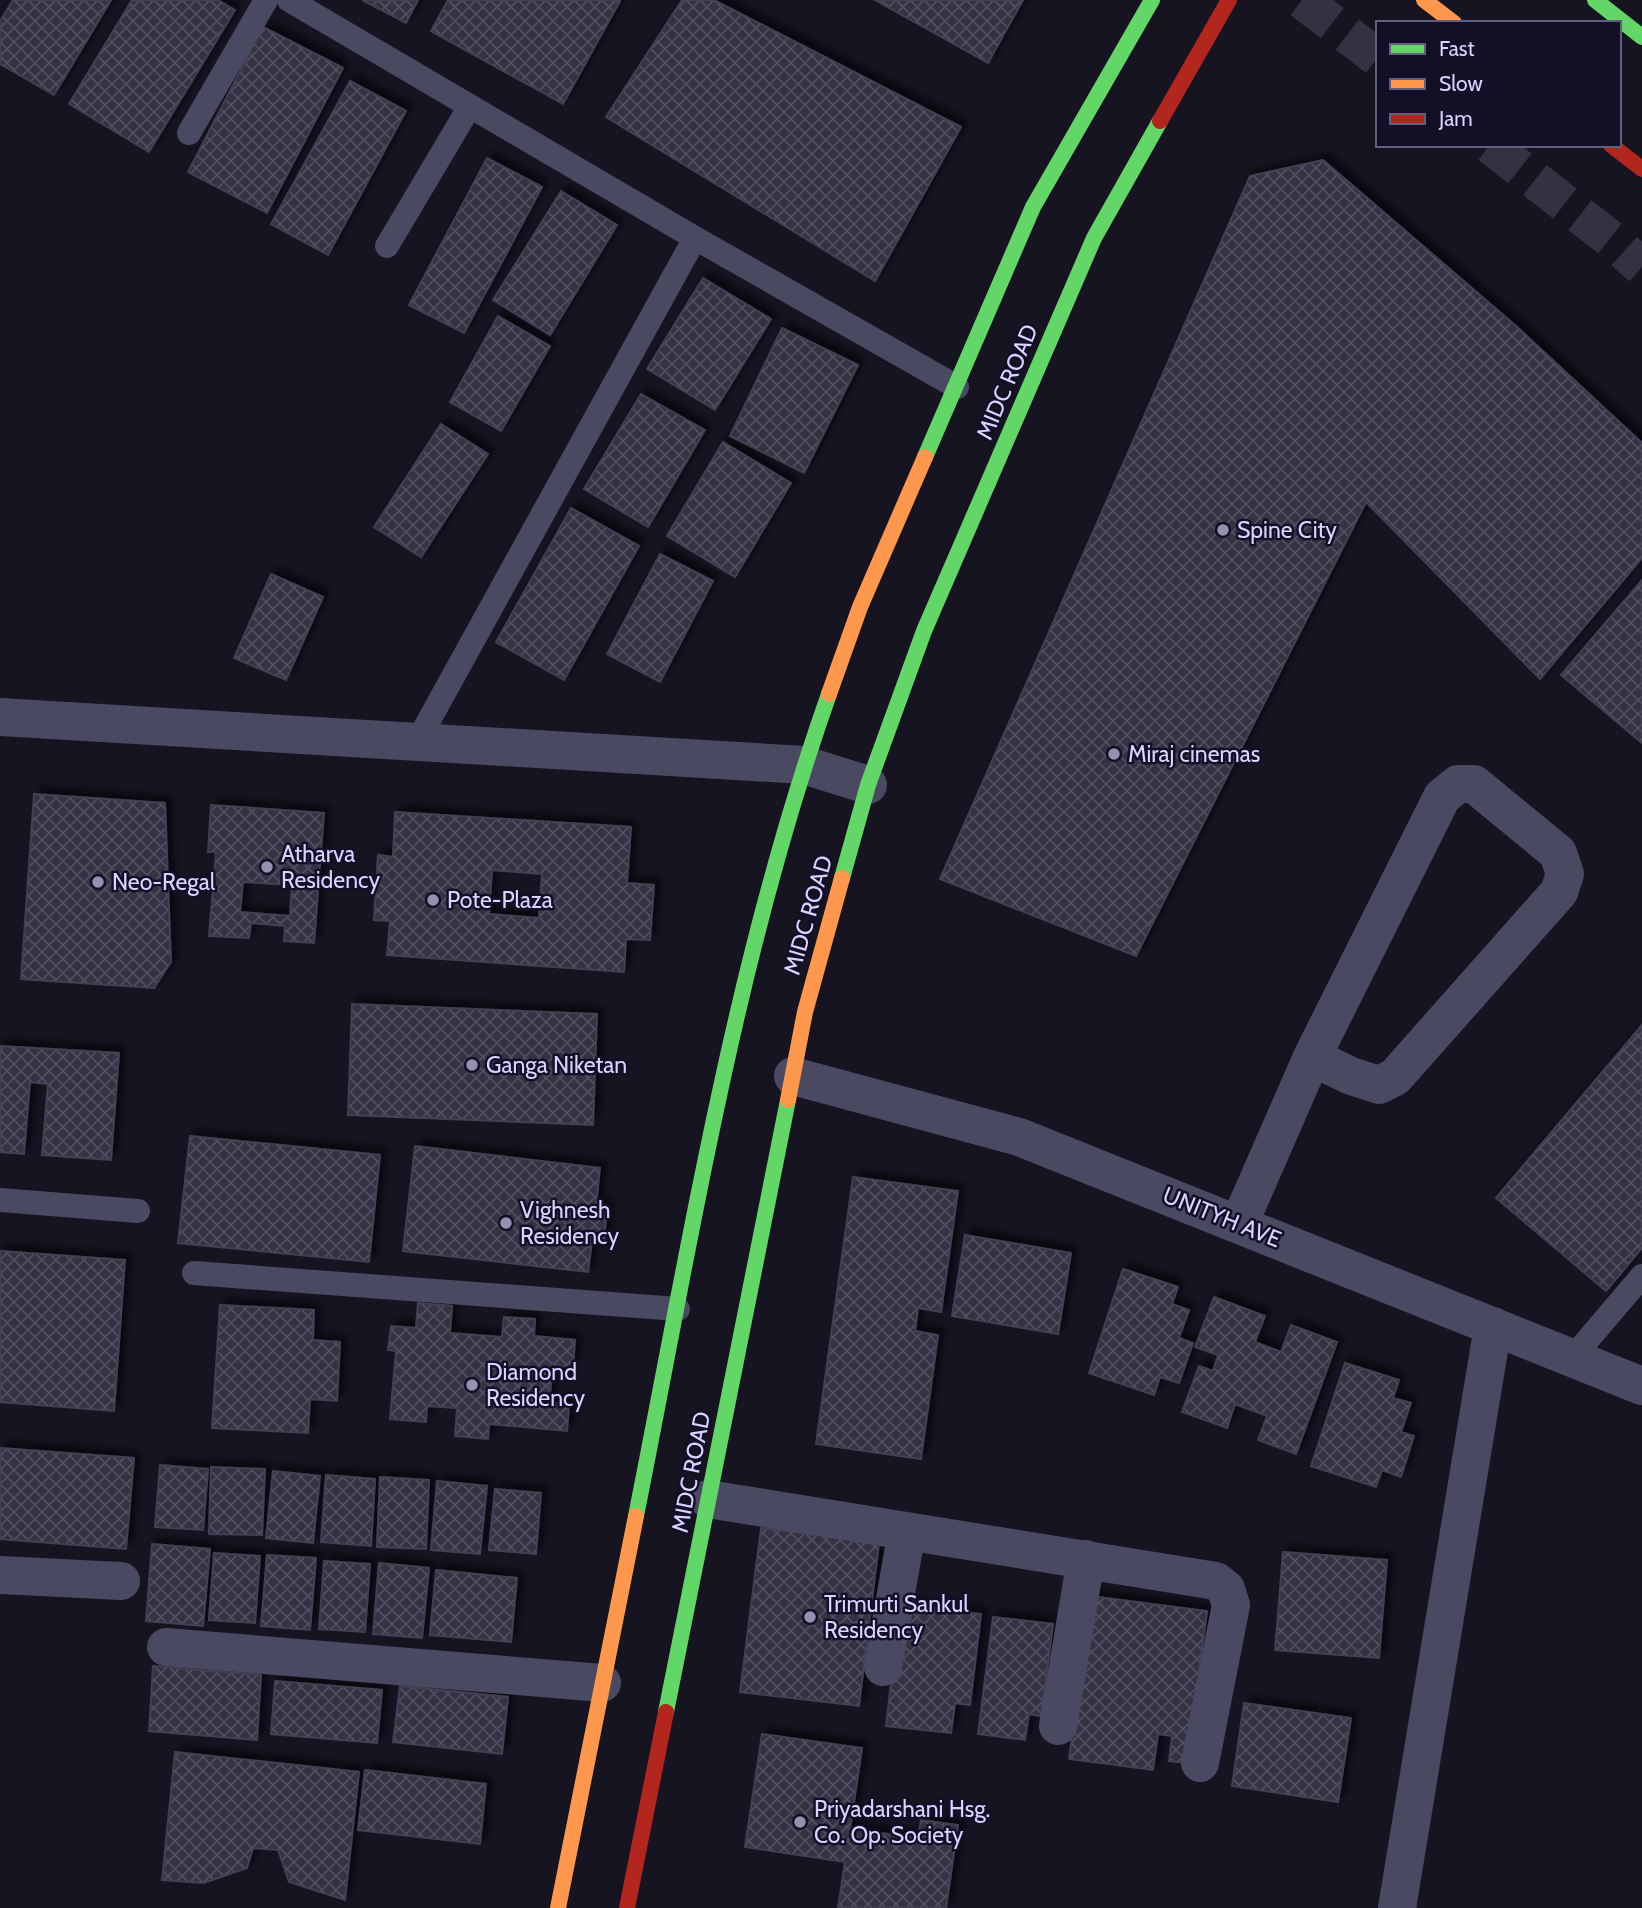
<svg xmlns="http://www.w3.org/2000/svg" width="1642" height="1908" viewBox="0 0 1642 1908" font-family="Cabin,sans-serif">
  <defs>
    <pattern id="building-cross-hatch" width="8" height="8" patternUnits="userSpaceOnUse" patternTransform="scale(1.75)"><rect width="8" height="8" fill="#343243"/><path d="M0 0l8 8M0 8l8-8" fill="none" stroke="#514f5f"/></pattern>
    <filter id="shadow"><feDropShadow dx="6" dy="-6" stdDeviation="3.5" flood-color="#0009"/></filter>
  </defs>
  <rect width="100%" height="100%" fill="#161421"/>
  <path fill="url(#building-cross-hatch)" stroke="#433f54" stroke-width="2" fill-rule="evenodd" filter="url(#shadow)" d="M 13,0 L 111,0 L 54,95 L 0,64 L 0,21 Z
    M 132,0 L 218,0 L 235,10 L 149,152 L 69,104 Z
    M 362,0 L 418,0 L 406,23 Z
    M 448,0 L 617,0 L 620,1 L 563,104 L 431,31 Z
    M 682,0 L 714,0 L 961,127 L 875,281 L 606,117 Z
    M 875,0 L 1023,0 L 988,63 Z
    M 263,27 L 343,68 L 267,213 L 188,172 Z
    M 350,81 L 406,111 L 328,255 L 271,224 Z
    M 487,158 L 542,187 L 464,333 L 409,305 Z
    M 1323,160 L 1516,326 L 1642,443 L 1642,558 L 1540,679 L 1366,502 L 1136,956 L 940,879 L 1250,176 Z
    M 561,191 L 617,225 L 550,335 L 493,300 Z
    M 703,278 L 771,319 L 715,410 L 647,369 Z
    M 498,316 L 550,346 L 501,431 L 450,402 Z
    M 782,328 L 858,365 L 804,473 L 730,436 Z
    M 641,394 L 705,430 L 648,527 L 584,489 Z
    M 441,424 L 488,454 L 421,557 L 374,527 Z
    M 723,442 L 791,483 L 735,577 L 667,536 Z
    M 571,508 L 639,546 L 564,680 L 496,642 Z
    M 660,554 L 713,581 L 660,682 L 607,654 Z
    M 271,574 L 323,597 L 286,680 L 234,658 Z
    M 1642,580 L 1642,743 L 1561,675 Z
    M 34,794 L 165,803 L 171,962 L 154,988 L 21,979 Z
    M 211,805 L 324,813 L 314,943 L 284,941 L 285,926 L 251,923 L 249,938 L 209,936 L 216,852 L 208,852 ZM 243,882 L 292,885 L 290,916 L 240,912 Z
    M 395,812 L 631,827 L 627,883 L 654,885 L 650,940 L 626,939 L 624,972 L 387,955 L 390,921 L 374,920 L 378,855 L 393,857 ZM 492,870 L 542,874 L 539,918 L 489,914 Z
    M 352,1004 L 597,1014 L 593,1125 L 348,1115 Z
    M 1642,1025 L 1642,1248 L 1606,1291 L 1496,1198 Z
    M 0,1046 L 119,1053 L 111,1160 L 42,1155 L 48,1084 L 30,1082 L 24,1154 L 0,1152 Z
    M 190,1136 L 380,1155 L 369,1262 L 178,1243 Z
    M 415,1146 L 600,1168 L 596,1205 L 607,1206 L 604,1242 L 592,1241 L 588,1272 L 403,1251 Z
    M 853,1177 L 958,1191 L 941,1312 L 918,1308 L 915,1331 L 938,1335 L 921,1459 L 816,1444 Z
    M 965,1235 L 1071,1253 L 1058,1334 L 952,1316 Z
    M 0,1251 L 125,1260 L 114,1411 L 0,1402 Z
    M 1123,1269 L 1178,1287 L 1172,1304 L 1189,1310 L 1179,1338 L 1193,1343 L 1179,1383 L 1160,1377 L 1154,1395 L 1089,1373 Z
    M 1214,1297 L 1265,1316 L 1255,1342 L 1281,1352 L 1291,1325 L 1337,1342 L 1296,1454 L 1258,1440 L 1267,1416 L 1235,1404 L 1227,1428 L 1182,1412 L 1199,1366 L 1213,1371 L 1218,1355 L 1195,1347 Z
    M 418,1303 L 452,1306 L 450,1333 L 502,1337 L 504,1317 L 535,1319 L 534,1336 L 575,1340 L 573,1367 L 553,1365 L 549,1403 L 569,1404 L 567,1431 L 489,1424 L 488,1439 L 455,1436 L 457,1408 L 427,1406 L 426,1422 L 390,1419 L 396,1351 L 388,1350 L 391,1326 L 416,1328 Z
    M 220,1305 L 314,1310 L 313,1340 L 340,1342 L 337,1401 L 310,1399 L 308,1433 L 212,1428 Z
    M 1345,1363 L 1399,1380 L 1393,1398 L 1411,1403 L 1401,1432 L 1414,1436 L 1401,1477 L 1382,1470 L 1376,1487 L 1311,1466 Z
    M 0,1448 L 134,1458 L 126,1549 L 0,1539 Z
    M 160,1465 L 208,1469 L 203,1530 L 155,1527 Z
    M 211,1467 L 265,1469 L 262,1535 L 209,1534 Z
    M 273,1471 L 320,1476 L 313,1543 L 266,1538 Z
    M 326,1475 L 375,1479 L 371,1546 L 321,1542 Z
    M 380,1477 L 429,1480 L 426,1549 L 377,1547 Z
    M 437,1481 L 487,1486 L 480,1554 L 431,1550 Z
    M 495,1489 L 541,1493 L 536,1554 L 489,1550 Z
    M 761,1528 L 879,1543 L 859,1706 L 740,1692 Z
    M 152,1544 L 210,1549 L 203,1626 L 146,1621 Z
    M 1283,1552 L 1387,1560 L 1379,1658 L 1275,1650 Z
    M 214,1553 L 260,1556 L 255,1623 L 209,1620 Z
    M 267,1555 L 316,1558 L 310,1630 L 261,1626 Z
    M 324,1561 L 370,1564 L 365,1632 L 319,1629 Z
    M 379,1563 L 429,1568 L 422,1638 L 373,1634 Z
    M 436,1570 L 517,1578 L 511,1642 L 430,1635 Z
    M 1090,1596 L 1207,1611 L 1187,1763 L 1169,1761 L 1172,1736 L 1158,1734 L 1153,1770 L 1069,1759 Z
    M 912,1605 L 981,1614 L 970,1705 L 955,1703 L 951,1733 L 886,1726 L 896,1639 L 909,1640 Z
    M 993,1617 L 1053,1624 L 1041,1716 L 1029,1714 L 1025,1740 L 978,1734 Z
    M 153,1666 L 261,1675 L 257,1740 L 149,1731 Z
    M 275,1681 L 382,1690 L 377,1743 L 271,1734 Z
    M 400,1686 L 508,1697 L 502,1754 L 393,1742 Z
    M 1244,1703 L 1351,1718 L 1338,1802 L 1232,1786 Z
    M 762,1734 L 862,1748 L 850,1829 L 918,1838 L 921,1820 L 958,1825 L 946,1908 L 838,1908 L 845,1862 L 745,1847 Z
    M 175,1752 L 359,1772 L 345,1900 L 289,1882 L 278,1850 L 253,1848 L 247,1868 L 204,1883 L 162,1880 Z
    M 365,1770 L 486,1784 L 480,1844 L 358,1830 Z"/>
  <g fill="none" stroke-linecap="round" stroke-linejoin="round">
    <path stroke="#333142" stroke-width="38" stroke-dasharray="38 19" stroke-linecap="butt" d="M 1302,0 L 1378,58
      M 1490,145 L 1613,241 L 1642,267"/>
    <path stroke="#4a4962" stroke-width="24" d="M 289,0 L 695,238 L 957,387
      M 189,133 L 266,0
      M 387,246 L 470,106
      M 417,742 L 695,238
      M 0,1200 L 138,1211
      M 194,1273 L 678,1309
      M 1573,1357 L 1642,1276"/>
    <path stroke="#4a4962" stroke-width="38" d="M 0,717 L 804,765 L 868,785
      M 793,1076 L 1019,1137 L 1642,1386
      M 1239,1224 L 1312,1057 L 1442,797 L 1458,784 L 1474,784 L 1558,853 L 1565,874 L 1559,892 L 1395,1077 L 1379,1085 L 1351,1076 L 1312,1057
      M 708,1499 L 1216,1581 L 1226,1589 L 1231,1605 L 1200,1763
      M 0,1575 L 121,1581
      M 166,1647 L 602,1683
      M 883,1667 L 907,1531
      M 1058,1726 L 1086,1559
      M 1397,1908 L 1493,1326"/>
    <path stroke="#63d668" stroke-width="16" d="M 1595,0 L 1642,37
      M 925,457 L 1033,207 L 1152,0
      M 842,878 L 868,785 L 924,631 L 1094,238 L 1160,121
      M 636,1516 C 691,1240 735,960 829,694
      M 666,1712 L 788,1100"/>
    <path stroke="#ff974d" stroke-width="16" d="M 1424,0 L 1454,23
      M 829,694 L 860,607 L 925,457
      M 788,1100 L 805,1012 L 842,878
      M 558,1908 L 636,1516"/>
    <path stroke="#b3261e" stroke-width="16" d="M 1160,121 L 1229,0
      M 1611,145 L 1642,169
      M 627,1908 L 666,1712"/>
  </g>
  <g fill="#9591b1" stroke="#130f26" stroke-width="2.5">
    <circle cx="1223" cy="530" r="7"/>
    <circle cx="1114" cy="754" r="7"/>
    <circle cx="267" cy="867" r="7"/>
    <circle cx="98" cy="882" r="7"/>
    <circle cx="433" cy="900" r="7"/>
    <circle cx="472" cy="1065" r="7"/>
    <circle cx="506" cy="1223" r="7"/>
    <circle cx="472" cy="1385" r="7"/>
    <circle cx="810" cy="1617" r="7"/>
    <circle cx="800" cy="1822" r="7"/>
  </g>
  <g text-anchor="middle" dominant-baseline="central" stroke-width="5" stroke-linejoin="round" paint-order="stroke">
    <g font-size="23" fill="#d9d4ff" stroke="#130f26">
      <text transform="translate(1007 382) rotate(-67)">MIDC ROAD</text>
      <text transform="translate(808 915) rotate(-74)">MIDC ROAD</text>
      <text transform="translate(1222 1217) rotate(22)">UNITYH AVE</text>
      <text transform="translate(691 1472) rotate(-79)">MIDC ROAD</text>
    </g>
    <g font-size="23" fill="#d9d4ff" stroke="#130f26" text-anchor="start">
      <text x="1237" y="530">Spine City</text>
      <text x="1128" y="754">Miraj cinemas</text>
      <text x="281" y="854">Atharva<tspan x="281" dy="26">Residency</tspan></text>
      <text x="112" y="882">Neo-Regal</text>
      <text x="447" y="900">Pote-Plaza</text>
      <text x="486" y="1065">Ganga Niketan</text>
      <text x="520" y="1210">Vighnesh<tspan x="520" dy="26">Residency</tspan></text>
      <text x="486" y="1372">Diamond<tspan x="486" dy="26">Residency</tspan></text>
      <text x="824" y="1604">Trimurti Sankul<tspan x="824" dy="26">Residency</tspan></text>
      <text x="814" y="1809">Priyadarshani Hsg.<tspan x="814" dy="26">Co. Op. Society</tspan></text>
    </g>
  </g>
  <rect x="1376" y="21" width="245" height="126" fill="#130f26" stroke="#625e7d" stroke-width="2"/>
  <rect x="1390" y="44" width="35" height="10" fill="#63d668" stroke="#625e7d" stroke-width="2"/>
  <text x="1439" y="56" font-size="21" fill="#d9d4ff">Fast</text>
  <rect x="1390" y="79" width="35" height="10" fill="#ff974d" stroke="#625e7d" stroke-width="2"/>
  <text x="1439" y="91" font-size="21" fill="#d9d4ff">Slow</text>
  <rect x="1390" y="114" width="35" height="10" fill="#b3261e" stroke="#625e7d" stroke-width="2"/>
  <text x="1439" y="126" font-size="21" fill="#d9d4ff">Jam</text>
</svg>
